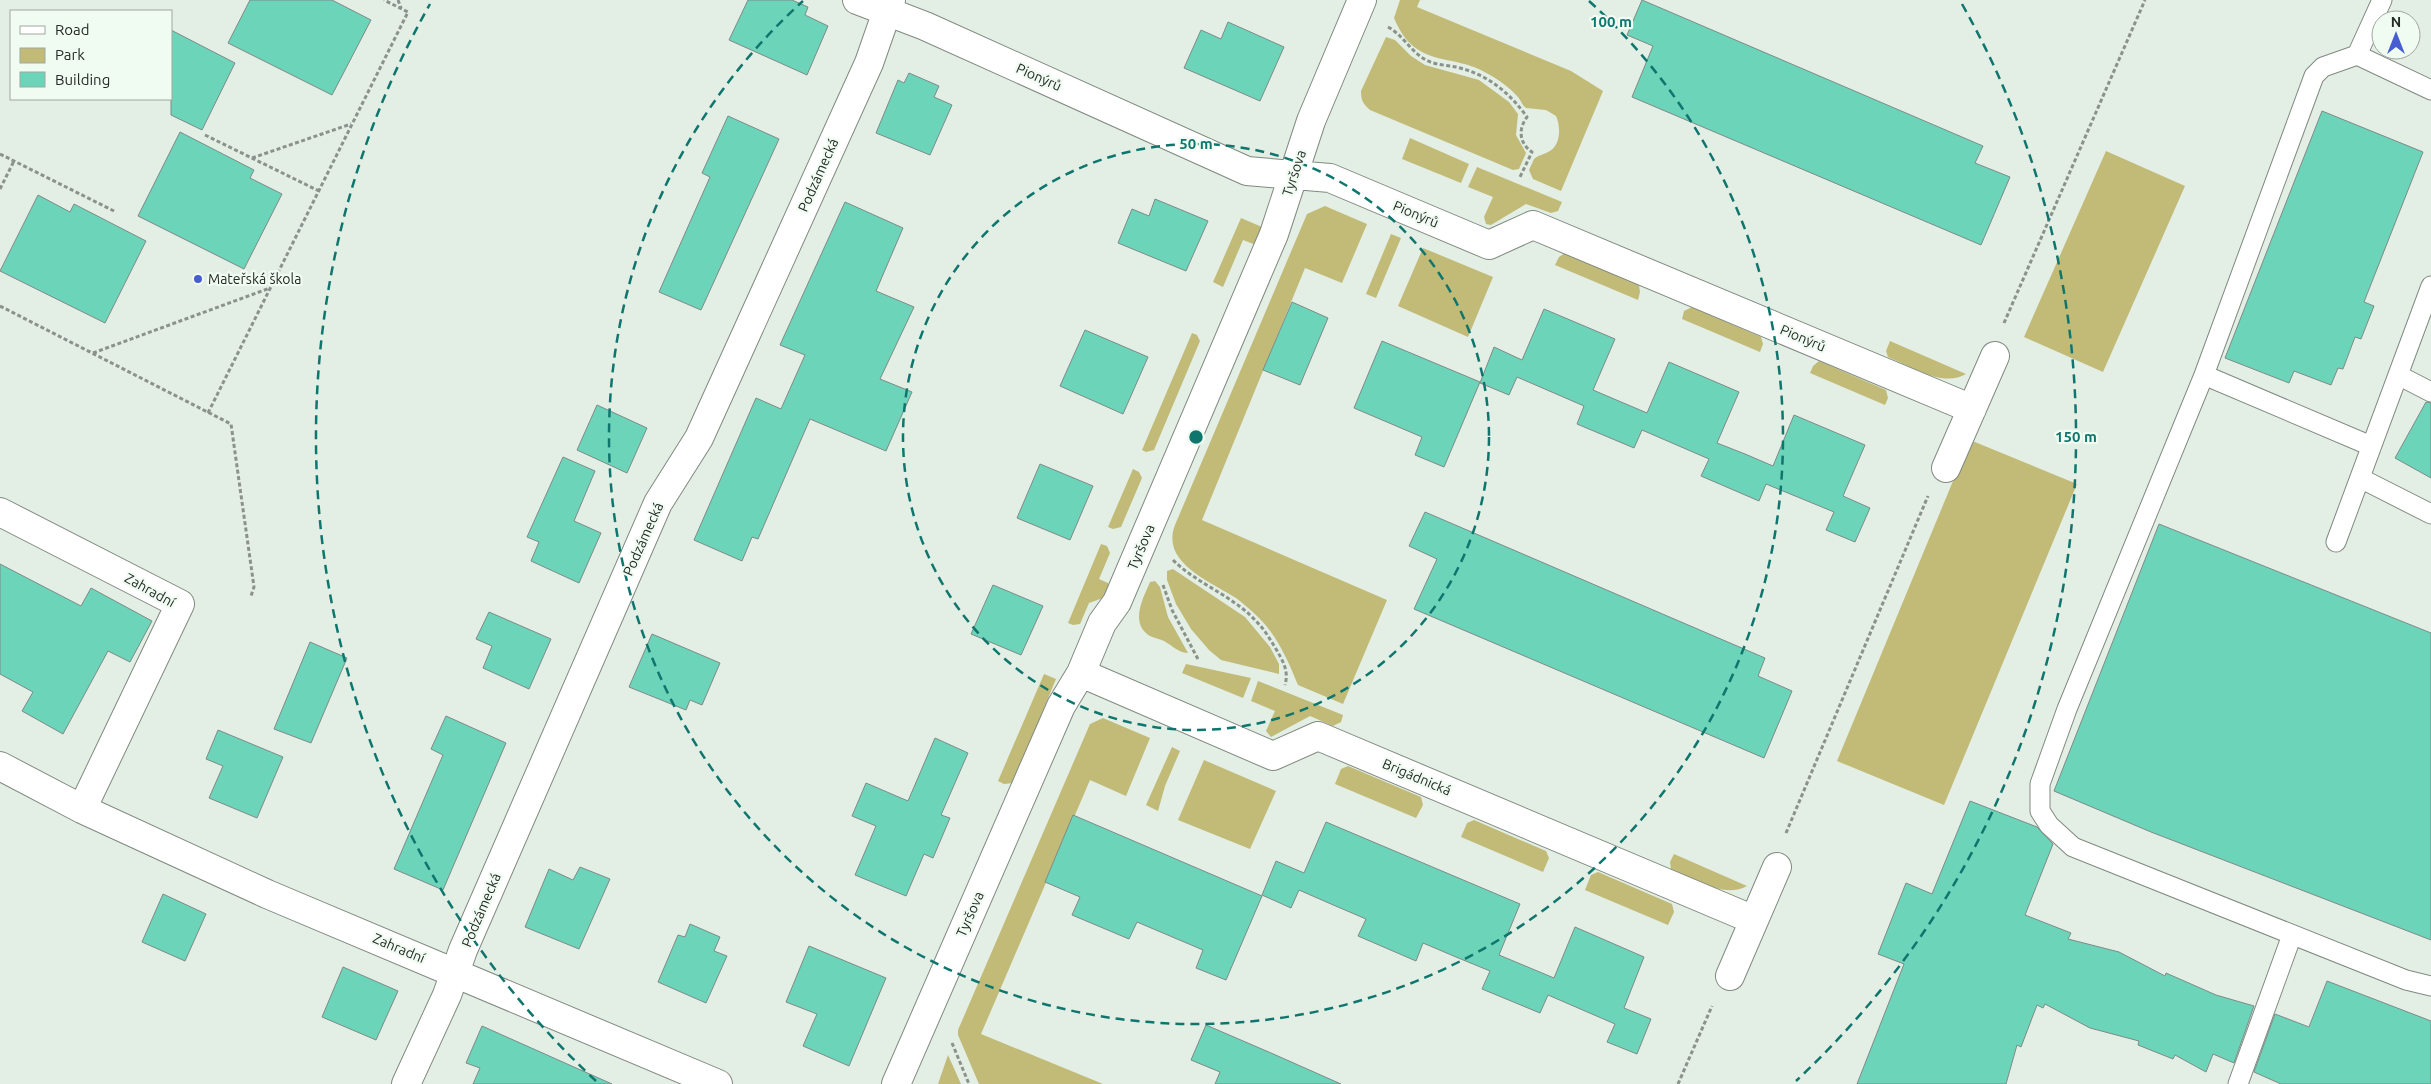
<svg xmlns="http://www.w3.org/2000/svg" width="2431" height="1084" viewBox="0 0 2431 1084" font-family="Ubuntu,sans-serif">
  <rect width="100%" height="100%" fill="#e3eee5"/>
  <path fill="#c2bb77" d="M 1400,0 L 1420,0 L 1417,7 L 1571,71 L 1603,91 L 1561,191 L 1533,179 L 1529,170 L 1534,159 C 1538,155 1543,155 1548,152 C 1561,146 1561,127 1556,116 L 1546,110 L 1526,108 C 1522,105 1521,100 1517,96 C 1510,88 1499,80 1490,75 C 1452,51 1416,71 1394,18 Z
    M 1386,37 L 1395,40 L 1411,56 L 1425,65 L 1479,80 L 1509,102 L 1518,114 L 1516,135 L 1526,153 L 1519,169 L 1513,170 L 1370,110 C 1363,104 1361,100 1361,91 Z
    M 1410,138 L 1469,164 L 1461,183 L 1402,159 Z
    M 2106,151 L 2185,186 L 2103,372 L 2024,337 Z
    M 1477,167 L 1562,202 L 1558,211 L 1551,213 L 1526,204 L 1491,225 L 1486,224 L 1484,217 L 1493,197 L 1468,187 Z
    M 1325,206 L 1367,224 L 1342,283 L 1305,268 L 1202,520 L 1387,600 L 1343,704 L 1298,685 C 1288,661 1278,637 1259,618 C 1252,611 1244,604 1236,598 C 1212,582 1160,563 1175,525 L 1307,214 Z
    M 1241,218 L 1262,227 L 1256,245 L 1243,240 L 1223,287 L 1213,282 Z
    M 1391,234 L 1401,238 L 1376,298 L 1366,294 Z
    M 1423,248 L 1493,277 L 1468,337 L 1398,306 Z
    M 1565,253 L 1639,285 L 1640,292 L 1638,300 L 1555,265 L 1559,257 Z
    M 1692,307 L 1761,337 L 1763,344 L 1760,352 L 1682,319 L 1684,311 Z
    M 1192,333 L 1197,335 L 1200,341 L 1154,450 L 1146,452 L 1142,450 Z
    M 1890,341 L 1966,374 C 1943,388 1910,366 1888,357 L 1886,351 Z
    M 1819,361 L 1886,390 L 1888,398 L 1885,405 L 1810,373 L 1813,366 Z
    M 1970,440 L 2077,484 L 1944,805 L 1837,761 Z
    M 1133,469 L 1139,472 L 1142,478 L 1121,527 L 1113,529 L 1108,527 Z
    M 1101,544 L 1107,546 L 1110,553 L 1099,579 L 1108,583 L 1109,586 L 1103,598 L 1089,603 L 1080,624 L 1073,625 L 1068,623 Z
    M 1173,569 L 1245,617 L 1270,647 L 1279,664 L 1279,674 L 1221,660 L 1209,650 L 1191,629 L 1176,604 L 1167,580 L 1167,571 Z
    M 1155,581 L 1160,587 L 1168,617 L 1188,653 C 1177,652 1173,646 1164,641 C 1158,638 1151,638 1146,633 C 1131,620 1144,596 1150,582 Z
    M 1186,664 L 1251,678 L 1243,698 L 1182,673 Z
    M 1044,674 L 1056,679 L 1013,783 L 1004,784 L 998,781 Z
    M 1258,681 L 1343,715 L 1341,722 L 1333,726 L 1310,716 L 1271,737 L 1266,731 L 1275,711 L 1251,701 Z
    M 1103,718 L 1150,738 L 1126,796 L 1090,780 L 981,1034 L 1103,1084 L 979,1084 L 958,1035 L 958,1030 L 1090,724 Z
    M 1172,747 L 1180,751 L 1165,786 L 1158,811 L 1146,805 Z
    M 1204,760 L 1276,791 L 1250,849 L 1178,820 Z
    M 1348,766 L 1421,797 L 1423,805 L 1416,818 L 1335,784 L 1341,769 Z
    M 1474,820 L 1546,851 L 1549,858 L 1543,872 L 1461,837 L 1467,823 Z
    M 1674,854 L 1747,886 C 1723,899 1693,878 1671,869 L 1670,862 Z
    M 1598,872 L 1672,904 L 1674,912 L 1668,925 L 1585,890 L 1591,875 Z
    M 948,1055 L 961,1084 L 938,1084 Z"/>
  <path fill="#6bd4b9" stroke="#7d8b87" d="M 250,0 L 332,0 L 371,20 L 332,95 L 228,43 Z
    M 748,0 L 792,0 L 808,7 L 805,15 L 828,26 L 807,75 L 729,40 Z
    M 1642,0 L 1983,146 L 1975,163 L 2010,177 L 1981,245 L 1632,97 L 1653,46 L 1627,35 Z
    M 1228,22 L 1284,47 L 1260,101 L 1184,68 L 1201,30 L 1221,39 Z
    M 171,30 L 235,63 L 202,130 L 171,115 Z
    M 909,73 L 939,86 L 934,97 L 952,105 L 930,155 L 876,133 L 898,80 L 904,83 Z
    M 2322,111 L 2423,152 L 2364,302 L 2374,306 L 2361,339 L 2355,337 L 2343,369 L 2338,368 L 2331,385 L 2294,371 L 2289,383 L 2225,358 Z
    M 728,116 L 779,139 L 701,310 L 659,292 L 710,177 L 702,173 Z
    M 180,132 L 254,170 L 250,178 L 282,194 L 244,269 L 138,216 Z
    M 38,195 L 70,212 L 74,204 L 146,241 L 105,323 L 0,271 Z
    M 1155,199 L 1208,221 L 1186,271 L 1118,243 L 1132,209 L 1149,216 Z
    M 845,202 L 903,228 L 876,291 L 914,307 L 880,379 L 912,392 L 886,451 L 810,419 L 758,539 L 752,537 L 742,561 L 694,540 L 756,398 L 781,409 L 805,355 L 780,345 Z
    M 1292,302 L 1328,318 L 1300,385 L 1263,370 Z
    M 1544,309 L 1615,339 L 1593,390 L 1647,413 L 1669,362 L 1739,392 L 1717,443 L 1745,454 L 1773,466 L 1794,415 L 1865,445 L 1843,496 L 1870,508 L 1855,542 L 1826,530 L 1834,512 L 1766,484 L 1759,501 L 1701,476 L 1709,459 L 1642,430 L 1634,448 L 1577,424 L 1584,406 L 1517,377 L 1509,395 L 1480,383 L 1494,347 L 1522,360 Z
    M 1085,330 L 1148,357 L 1123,414 L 1060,386 Z
    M 1382,341 L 1480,382 L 1444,467 L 1415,455 L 1422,437 L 1354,408 Z
    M 2426,402 L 2431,403 L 2431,478 L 2395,458 Z
    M 597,405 L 647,428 L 627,473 L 577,450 Z
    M 563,457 L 595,471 L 574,521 L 601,533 L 579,583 L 531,561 L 539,542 L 527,537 Z
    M 1040,464 L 1093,486 L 1070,540 L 1017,518 Z
    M 1425,512 L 1765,658 L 1758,676 L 1792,691 L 1764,758 L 1414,609 L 1437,559 L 1409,546 Z
    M 2159,524 L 2431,633 L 2431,940 L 2151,832 L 2054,791 Z
    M 0,564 L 81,606 L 91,588 L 152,621 L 130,662 L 108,651 L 63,734 L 22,711 L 33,692 L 0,674 Z
    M 993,585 L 1043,606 L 1021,655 L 971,634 Z
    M 489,612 L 551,639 L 529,689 L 483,668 L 492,646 L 476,639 Z
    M 652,634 L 720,663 L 702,705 L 690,700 L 686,710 L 629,687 Z
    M 310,642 L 347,658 L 311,743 L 274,729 Z
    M 446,716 L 506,743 L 443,890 L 394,869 L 443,755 L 431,749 Z
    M 218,730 L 283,757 L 257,818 L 209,798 L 223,766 L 206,759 Z
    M 935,738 L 968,753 L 941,815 L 950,818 L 933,858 L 924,854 L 906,896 L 855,875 L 876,826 L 852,816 L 866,783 L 908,801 Z
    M 1970,801 L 2037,827 L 2053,844 L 2025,915 L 2071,933 L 2068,939 L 2119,952 L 2165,976 L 2166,973 L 2216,995 L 2254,1006 L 2234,1063 L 2213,1054 L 2206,1072 L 2175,1055 L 2173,1059 L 2138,1045 L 2139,1041 L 2090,1028 L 2045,1004 L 2043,1008 L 2037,1005 L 2021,1047 L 2017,1045 L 2006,1084 L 1857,1084 L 1904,964 L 1878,954 L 1906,883 L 1932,894 Z
    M 1073,815 L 1262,896 L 1226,980 L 1196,968 L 1203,950 L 1137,922 L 1129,939 L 1072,915 L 1080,897 L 1045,882 Z
    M 1326,822 L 1520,904 L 1499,955 L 1554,978 L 1575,927 L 1644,957 L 1624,1008 L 1651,1019 L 1637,1054 L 1607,1042 L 1615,1024 L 1548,995 L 1540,1013 L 1482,989 L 1490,971 L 1456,957 L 1423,943 L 1416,961 L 1358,936 L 1366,919 L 1331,904 L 1299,890 L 1291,908 L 1262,895 L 1276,861 L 1304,873 Z
    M 580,867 L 610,879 L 579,949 L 525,927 L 549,869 L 573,880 Z
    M 163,894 L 206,914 L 185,961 L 142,942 Z
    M 690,924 L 720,937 L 714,951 L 727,956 L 706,1003 L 658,982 L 678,935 L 685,937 Z
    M 809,946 L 886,978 L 849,1066 L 803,1046 L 817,1014 L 786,1002 Z
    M 343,967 L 398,991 L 376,1040 L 322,1017 Z
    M 2327,981 L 2431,1021 L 2431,1084 L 2281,1084 L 2254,1072 L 2275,1014 L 2309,1027 Z
    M 1206,1025 L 1271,1053 L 1341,1084 L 1215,1084 L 1220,1072 L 1191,1060 Z
    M 482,1026 L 612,1084 L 473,1084 L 480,1068 L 466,1063 Z"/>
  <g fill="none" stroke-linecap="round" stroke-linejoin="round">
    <defs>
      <path id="lane" d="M 2357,55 L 2382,0
        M 2204,375 L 2067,709 L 2040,784 L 2040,811 L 2049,825 L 2073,847 L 2406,980 L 2431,986
        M 2398,375 L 2431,392
        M 2371,446 L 2204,375 L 2314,76 L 2323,67 L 2357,55 L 2431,90
        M 2360,478 L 2431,514
        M 2336,542 L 2431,286
        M 2238,1084 L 2292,935"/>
      <path id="street" d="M 857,0 L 925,26 L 1247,171 L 1330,178 L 1489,245 L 1533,225 L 1972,409
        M 1946,468 L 1995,356
        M 0,512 L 180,604 L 82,809
        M 1081,673 L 1273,756 L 1318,736 L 1754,920
        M 0,766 L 82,809 L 267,894 L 718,1084
        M 1730,976 L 1777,867
        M 406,1084 L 447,995 L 463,950 L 658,503 L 699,438 L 869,63 L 891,0
        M 896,1084 L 1061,706 L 1081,673 L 1102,623 L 1117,602 L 1274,234 L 1311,121 L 1362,0"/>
    </defs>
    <use href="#lane" stroke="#808a81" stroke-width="21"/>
    <use href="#street" stroke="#808a81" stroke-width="30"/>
    <path stroke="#8a928b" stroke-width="3" stroke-dasharray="4 2.5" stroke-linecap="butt" d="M 398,0 L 401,8
      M 1388,27 C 1403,35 1411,52 1426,60 C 1435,65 1446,65 1456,67 C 1487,74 1509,92 1527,117 C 1518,129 1519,143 1532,152 L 1519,179
      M 205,135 L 319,191
      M 0,154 L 116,212
      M 252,158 L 351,124
      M 0,189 L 14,161
      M 0,306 L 231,424 L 254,587 L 251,596
      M 2004,323 L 2145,0
      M 93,353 L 270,288
      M 208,413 L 408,12 L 384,0
      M 1173,560 C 1197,584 1232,595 1256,621 C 1264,629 1270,639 1276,649 C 1283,661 1289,671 1285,685
      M 1163,585 L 1172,610 L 1199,661
      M 1786,833 L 1928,496
      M 952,1043 L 969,1084
      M 1678,1084 L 1712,1006"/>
    <use href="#lane" stroke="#fff" stroke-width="19"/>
    <use href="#street" stroke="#fff" stroke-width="28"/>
  </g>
  <g fill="none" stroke="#0f766e" stroke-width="2.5" stroke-dasharray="9 6">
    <circle cx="1196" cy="437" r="293"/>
    <path d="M1589 1A587 587 0 1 1 803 1"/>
    <path d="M596 1081A880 880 0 0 1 430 4M1962 4A880 880 0 0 1 1796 1081"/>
  </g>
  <circle fill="#475dd1" stroke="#f0fcf2" stroke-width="2" cx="198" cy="279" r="5"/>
  <g text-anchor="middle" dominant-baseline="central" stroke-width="4.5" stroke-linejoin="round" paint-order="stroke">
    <g font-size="14" fill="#262a26" stroke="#f0fcf2">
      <text transform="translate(1039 77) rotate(24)">Pionýrů</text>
      <text transform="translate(1294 173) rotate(-72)">Tyršova</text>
      <text transform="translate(818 175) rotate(-66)">Podzámecká</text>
      <text transform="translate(1416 214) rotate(23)">Pionýrů</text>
      <text transform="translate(1803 338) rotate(23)">Pionýrů</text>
      <text transform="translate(643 539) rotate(-66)">Podzámecká</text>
      <text transform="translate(1141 547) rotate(-67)">Tyršova</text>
      <text transform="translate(150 590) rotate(29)">Zahradní</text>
      <text transform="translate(1417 777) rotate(23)">Brigádnická</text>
      <text transform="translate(481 910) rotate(-67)">Podzámecká</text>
      <text transform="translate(970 914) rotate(-66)">Tyršova</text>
      <text transform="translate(399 948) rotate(23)">Zahradní</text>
    </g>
    <g font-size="14" fill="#262a26" stroke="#f0fcf2" text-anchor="start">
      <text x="208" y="279">Mateřská škola</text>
    </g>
  </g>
  <circle cx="1196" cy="437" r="8" fill="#0f766e" stroke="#f0fcf2" stroke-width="2.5"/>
  <g font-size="15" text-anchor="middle" font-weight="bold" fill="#0f766e" stroke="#f0fcf2" stroke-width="4.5" stroke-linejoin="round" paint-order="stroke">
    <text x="1611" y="27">100 m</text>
    <text x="1196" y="149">50 m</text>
    <text x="2076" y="442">150 m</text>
  </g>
  <rect x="10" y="10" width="162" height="90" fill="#f0fcf2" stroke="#9fa8a0"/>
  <rect x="20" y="26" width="25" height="8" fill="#ffffff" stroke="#9fa8a0"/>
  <text x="55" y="35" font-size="15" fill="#262a26">Road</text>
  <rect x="20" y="48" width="25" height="15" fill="#c2bb77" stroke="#9fa8a0"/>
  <text x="55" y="60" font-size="15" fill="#262a26">Park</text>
  <rect x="20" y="72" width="25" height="15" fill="#6bd4b9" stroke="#9fa8a0"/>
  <text x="55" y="85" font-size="15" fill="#262a26">Building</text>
  <g transform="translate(2396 35)"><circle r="24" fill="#f0fcf2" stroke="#9fa8a0"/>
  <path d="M0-4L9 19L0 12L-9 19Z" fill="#475dd1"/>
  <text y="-8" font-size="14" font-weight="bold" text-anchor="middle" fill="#262a26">N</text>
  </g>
</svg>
